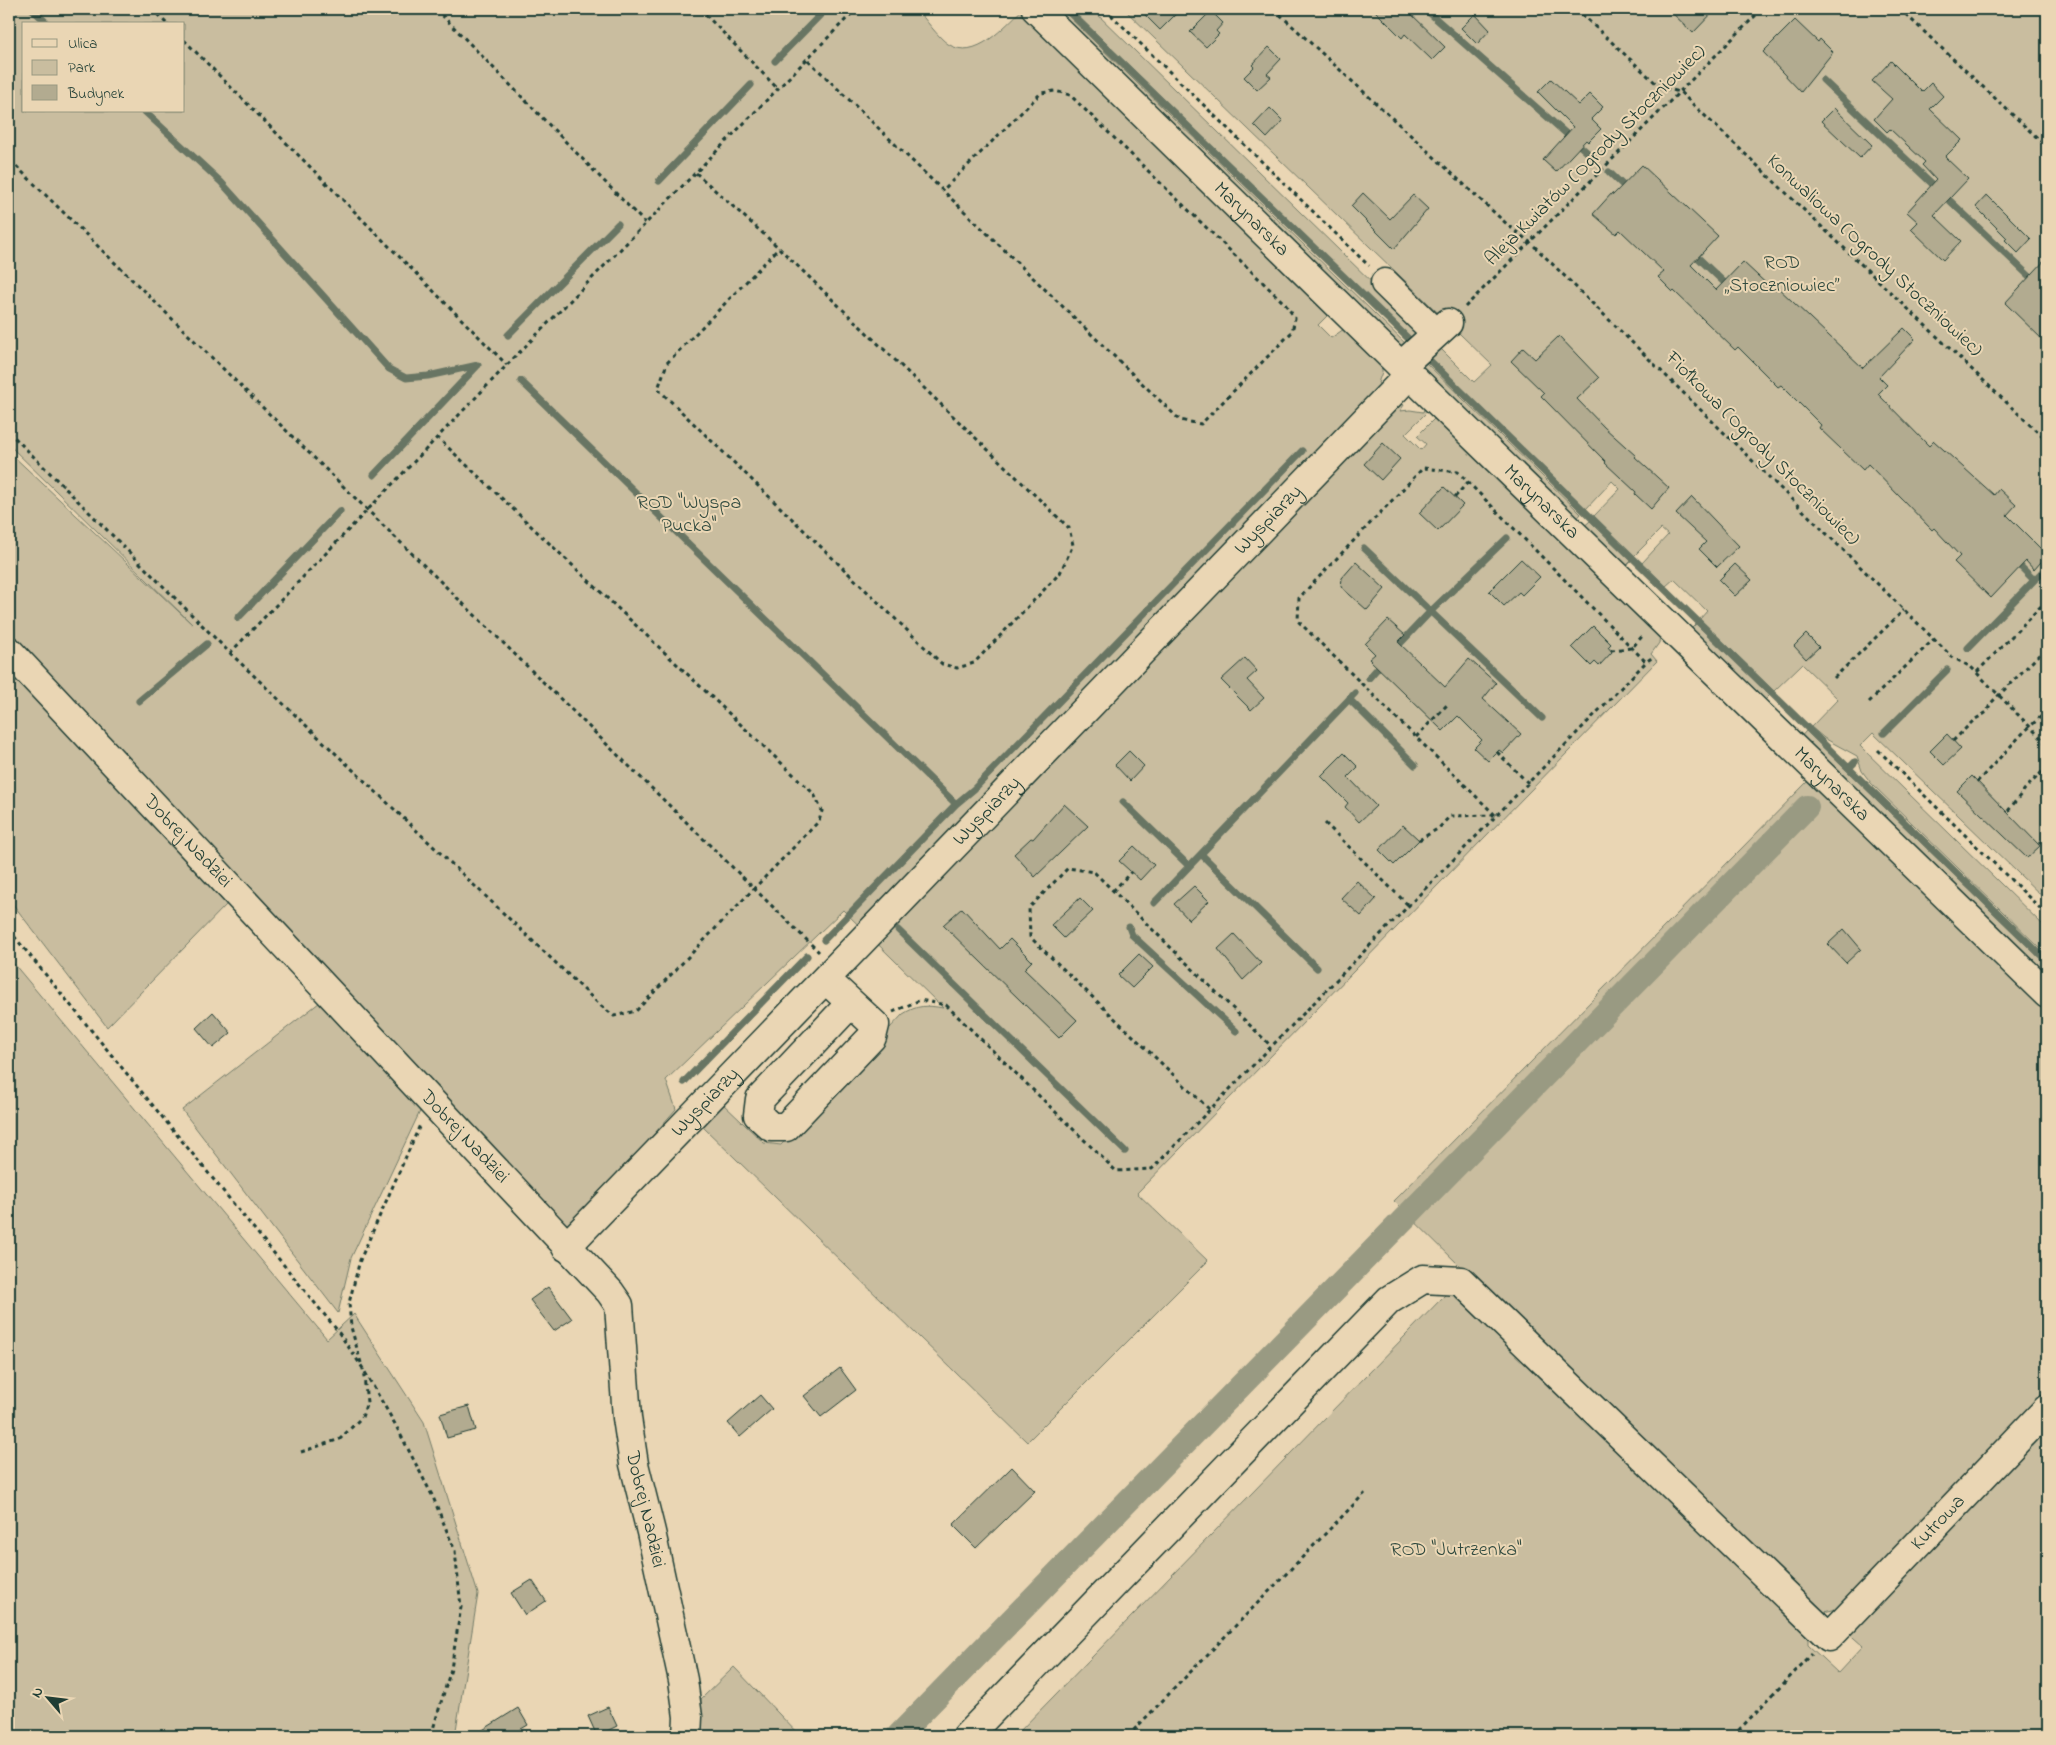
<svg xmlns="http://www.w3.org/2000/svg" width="2056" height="1745" viewBox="0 0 2056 1745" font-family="'Indie Flower',sans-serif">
  <rect width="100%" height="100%" fill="#ead6b4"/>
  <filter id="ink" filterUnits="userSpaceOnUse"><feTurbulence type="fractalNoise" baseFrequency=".02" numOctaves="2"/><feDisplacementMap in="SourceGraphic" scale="10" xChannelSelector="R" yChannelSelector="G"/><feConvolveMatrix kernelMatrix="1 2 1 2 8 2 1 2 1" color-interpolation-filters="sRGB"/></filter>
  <g filter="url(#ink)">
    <path fill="#c9bd9f" stroke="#747d6a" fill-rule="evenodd" d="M 9,9 L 917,9 C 925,19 938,37 948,44 C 976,62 1004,26 1023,9 L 1329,314 L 1318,325 L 1331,338 L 1344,329 L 1382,365 L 1382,372 L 1378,383 L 1404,405 L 1400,411 L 1410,410 L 1423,412 L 1426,404 L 1431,408 L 1405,434 L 1421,450 L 1426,444 L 1417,436 L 1438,415 L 1660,633 L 1659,643 L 1651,654 L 1657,661 L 1137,1193 L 1208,1261 L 1027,1442 L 701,1125 L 721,1102 L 764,1143 L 781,1145 L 903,1014 C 917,1005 927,1005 943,1008 L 843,910 L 666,1080 L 676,1109 L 570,1230 L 229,902 L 107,1027 L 9,899 L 9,452 L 193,625 L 9,445 ZM 24,24 L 184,24 L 184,111 L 24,111 Z
      M 1048,9 L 1061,9 L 1409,347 L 1401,354 Z
      M 1071,9 L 1092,9 L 1424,333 L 1414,342 Z
      M 1124,9 L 2047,9 L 2047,901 L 1873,733 L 1860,746 L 2047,929 L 2047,955 L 1871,783 L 1862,771 L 1857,756 L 1824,738 L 1811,727 L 1838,699 L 1802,664 L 1774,691 L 1700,619 L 1707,611 L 1674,579 L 1666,586 L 1642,563 L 1668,535 L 1661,529 L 1634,556 L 1594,516 L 1620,489 L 1612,481 L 1586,509 L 1426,353 L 1436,344 L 1474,382 L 1492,365 Z
      M 1421,358 L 1581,514 L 1574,522 L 1413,366 Z
      M 1590,521 L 1631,561 L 1623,569 L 1581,529 Z
      M 1696,624 L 1770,695 L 1761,704 L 1688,632 Z
      M 1806,731 L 2047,965 L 2047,981 L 1798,740 Z
      M 1807,782 L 2047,1006 L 2047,1398 L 1845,1607 L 1820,1613 L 1806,1607 L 1394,1201 Z
      M 9,958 L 327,1339 L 354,1314 L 424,1422 L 478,1594 L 455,1736 L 9,1736 Z
      M 324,999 L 423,1105 L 351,1258 L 338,1313 L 182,1110 Z
      M 1460,1293 L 1808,1632 L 1808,1645 L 1838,1673 L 1863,1646 L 1845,1630 L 2047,1418 L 2047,1736 L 1015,1736 L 1446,1294 Z
      M 734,1667 L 800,1736 L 699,1736 L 701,1699 Z"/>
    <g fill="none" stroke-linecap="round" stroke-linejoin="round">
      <path stroke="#687563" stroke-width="7" d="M 32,9 L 48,24
        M 1066,9 L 1415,345
        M 1425,9 L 1596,160
        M 775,61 L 824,11
        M 1823,80 L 2047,293
        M 144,111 L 221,182 L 389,369 L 406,378 L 428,376 L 478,365
        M 1609,172 L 1628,190
        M 659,181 L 751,85
        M 1691,251 L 1729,287
        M 508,335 L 618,224
        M 1422,353 L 2047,961
        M 521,381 L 956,804
        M 374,475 L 477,366
        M 1364,548 L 1542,718
        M 2015,561 L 2034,580
        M 238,618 L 340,511
        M 1968,648 L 2047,567
        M 1394,650 L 1430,612 L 1507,538
        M 1369,678 L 1383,662
        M 1349,699 L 1415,765
        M 139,701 L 207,644
        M 1884,733 L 1947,670
        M 1849,768 L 1855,762
        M 1123,802 L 1189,866
        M 1201,854 L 1317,968
        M 1154,903 L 1355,693
        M 1129,927 L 1132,935 L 1236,1031
        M 898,930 L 1125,1151
        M 824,940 L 956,804 L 974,789 L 1302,451
        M 684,1082 L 807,956"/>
      <path stroke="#999a82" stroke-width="24" d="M 898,1736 L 1807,807"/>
    </g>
    <path fill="#b2ab90" stroke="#1f3d34" d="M 1139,9 L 1181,9 L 1160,30 Z
      M 1373,9 L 1406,9 L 1445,47 L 1432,60 L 1405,34 L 1402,38 Z
      M 1668,9 L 1716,9 L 1693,33 Z
      M 1211,11 L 1223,23 L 1216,31 L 1219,34 L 1206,47 L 1190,32 Z
      M 1475,14 L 1490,30 L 1477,44 L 1461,28 Z
      M 1795,20 L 1818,42 L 1820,39 L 1833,52 L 1801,92 L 1763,52 Z
      M 1269,47 L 1281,59 L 1267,74 L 1271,77 L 1257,90 L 1244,77 L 1254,67 L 1252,65 Z
      M 1891,61 L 1922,92 L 1931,83 L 1943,96 L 1930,109 L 1962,140 L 1945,157 L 1968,179 L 1934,215 L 1961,241 L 1943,260 L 1911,229 L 1918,222 L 1907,212 L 1936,180 L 1922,165 L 1925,162 L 1890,129 L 1887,132 L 1874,119 L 1892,99 L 1872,81 Z
      M 1551,79 L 1579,105 L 1590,94 L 1603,107 L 1591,119 L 1601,129 L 1588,142 L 1586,140 L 1556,172 L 1543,160 L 1573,127 L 1538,92 Z
      M 1270,108 L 1283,121 L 1267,138 L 1254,125 Z
      M 1834,108 L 1872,145 L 1860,158 L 1821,121 Z
      M 1642,165 L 1718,236 L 1691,265 L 1716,290 L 1743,262 L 1772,289 L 1775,285 L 1863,368 L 1904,328 L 1915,339 L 1879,377 L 1887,385 L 1878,394 L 1929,446 L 1934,441 L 1994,495 L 1999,489 L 2016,505 L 2007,515 L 2047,555 L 2034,570 L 2026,561 L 1991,598 L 1954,562 L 1960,556 L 1934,528 L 1932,530 L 1868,464 L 1863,470 L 1819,428 L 1821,425 L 1781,385 L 1778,387 L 1738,347 L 1735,350 L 1674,291 L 1673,292 L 1658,277 L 1664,272 L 1620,230 L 1616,234 L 1593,214 L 1612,193 L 1613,195 Z
      M 1363,193 L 1390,219 L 1413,195 L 1428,209 L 1394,249 L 1351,206 Z
      M 1987,195 L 2031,239 L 2018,253 L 2005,240 L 2007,238 L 1976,207 Z
      M 2047,258 L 2047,344 L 2005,303 Z
      M 1559,336 L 1599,378 L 1577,399 L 1604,427 L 1636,456 L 1635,457 L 1669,488 L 1651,509 L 1635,494 L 1636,492 L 1605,463 L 1606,462 L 1541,396 L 1544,393 L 1511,361 L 1523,348 L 1535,359 Z
      M 1383,443 L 1400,459 L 1381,480 L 1364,464 Z
      M 1444,487 L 1463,505 L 1438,531 L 1419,513 Z
      M 1692,497 L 1739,546 L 1717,567 L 1699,549 L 1706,542 L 1676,514 Z
      M 1521,559 L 1540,577 L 1522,595 L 1519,592 L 1504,606 L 1489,591 Z
      M 1356,562 L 1385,589 L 1367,610 L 1341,587 L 1342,578 Z
      M 1735,564 L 1752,580 L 1735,596 L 1719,580 Z
      M 1388,620 L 1405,635 L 1398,642 L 1445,687 L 1469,659 L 1496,683 L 1483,699 L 1521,734 L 1503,753 L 1499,750 L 1488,761 L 1474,748 L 1482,740 L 1458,716 L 1443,731 L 1369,659 L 1375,654 L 1365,644 Z
      M 1593,626 L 1611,644 L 1608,647 L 1612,652 L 1599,666 L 1595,662 L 1591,666 L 1572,647 Z
      M 1806,634 L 1819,647 L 1806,659 L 1794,646 Z
      M 1245,658 L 1257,671 L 1247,680 L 1264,698 L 1251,710 L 1221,680 Z
      M 1947,734 L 1961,749 L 1944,765 L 1930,751 Z
      M 1129,751 L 1144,766 L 1130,781 L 1115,765 Z
      M 1344,753 L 1358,767 L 1348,777 L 1376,806 L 1359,822 L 1345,807 L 1348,803 L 1321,776 Z
      M 1972,776 L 2040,846 L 2027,858 L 1957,791 Z
      M 1064,804 L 1088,826 L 1035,877 L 1014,854 L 1031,838 L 1033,839 Z
      M 1403,825 L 1419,840 L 1394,865 L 1379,850 Z
      M 1134,846 L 1154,865 L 1140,880 L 1119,861 Z
      M 1357,881 L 1376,899 L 1361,916 L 1341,898 Z
      M 1194,886 L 1209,901 L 1189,920 L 1174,904 Z
      M 1080,898 L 1093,911 L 1064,938 L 1051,925 Z
      M 962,908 L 1000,949 L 1010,939 L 1032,961 L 1024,969 L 1077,1020 L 1059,1038 L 943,925 Z
      M 1844,929 L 1861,949 L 1846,963 L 1828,944 Z
      M 1234,934 L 1261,963 L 1243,980 L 1218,949 Z
      M 1139,954 L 1153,967 L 1132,988 L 1118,975 Z
      M 213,1012 L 231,1033 L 213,1048 L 196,1028 Z
      M 548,1287 L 572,1319 L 554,1331 L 530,1300 Z
      M 840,1368 L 856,1390 L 821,1417 L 804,1396 Z
      M 760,1395 L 772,1409 L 740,1437 L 728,1423 Z
      M 469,1406 L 476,1430 L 447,1438 L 440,1414 Z
      M 1012,1467 L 1035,1491 L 976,1548 L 953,1525 Z
      M 532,1580 L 546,1601 L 525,1615 L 511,1593 Z
      M 608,1707 L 617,1726 L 597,1736 L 588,1716 Z
      M 518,1708 L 528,1725 L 509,1736 L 473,1736 Z"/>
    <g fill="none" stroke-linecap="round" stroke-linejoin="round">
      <defs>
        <g id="minor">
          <path id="s1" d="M 1036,9 L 1401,366 L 2047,994"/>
          <path d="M 1385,283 L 1436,333"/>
          <path d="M 1401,366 L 1448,323"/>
          <path id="s2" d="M 9,651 L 610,1292 L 619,1305 L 627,1418 L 634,1464 L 651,1532 L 683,1680 L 688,1717 L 687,1736"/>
          <path d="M 834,987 L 875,1025 L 872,1037 L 786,1127 L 771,1127 L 758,1115 L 760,1099 L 851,1003"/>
          <path id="s3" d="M 566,1247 L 1409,375"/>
          <path id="s4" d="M 967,1736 L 1389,1300 L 1423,1279 L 1461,1281 L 1829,1637 L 2047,1409"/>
        </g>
      </defs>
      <use href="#minor" stroke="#1f3d34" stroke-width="31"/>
      <path stroke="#1f3d34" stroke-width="3" stroke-dasharray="4 4" stroke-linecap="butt" d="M 152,9 L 167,24
        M 436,9 L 645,223
        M 700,9 L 777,88
        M 1105,9 L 1369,266
        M 1274,9 L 1510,227 L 1531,243 L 1952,657 L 1971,667 L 2047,744
        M 1576,9 L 1660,87 L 1680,92 L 2047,441
        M 1900,9 L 2047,147
        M 184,40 L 507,365
        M 808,60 L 1180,420 L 1201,424 L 1292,332 L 1295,318 L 1285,304 L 1070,95 L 1055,91 L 1041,93 L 943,190
        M 9,163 L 15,165 L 819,952
        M 696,173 L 779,248 L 1069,528 L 1073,545 L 1060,573 L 974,663 L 957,668 L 942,664 L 658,389 L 667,363 L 779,248
        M 1465,307 L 1762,9
        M 9,432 L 230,653 L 600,1005 L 614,1016 L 636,1011 L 819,821 L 822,811 L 814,794 L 438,438
        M 1455,497 L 1468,482
        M 1611,650 L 1632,648 L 1644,634
        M 230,653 L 507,365 L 856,9
        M 1977,672 L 2047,600
        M 1834,678 L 1904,610
        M 1869,702 L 1934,639
        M 1416,737 L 1447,705
        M 1953,741 L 1974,720 L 1987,712 L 1990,704 L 2047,647
        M 1878,750 L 2047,915
        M 1497,752 L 1528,783
        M 1977,782 L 2024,732 L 2047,711
        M 2008,811 L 2025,789 L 2047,767
        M 1495,815 L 1298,621 L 1299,598 L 1423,468 L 1458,472 L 1646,662
        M 1325,823 L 1408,905
        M 1419,840 L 1439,828 L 1450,816 L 1495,815
        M 2039,844 L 2047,836
        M 1113,891 L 1131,872
        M 9,930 L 337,1330 L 362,1367 L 395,1424 L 433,1497 L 455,1551 L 461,1607 L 451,1669 L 431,1736
        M 893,1012 L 920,1000 L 946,1005 L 1116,1171 L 1152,1169 L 1646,662 L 1653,657
        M 1209,1109 L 1030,937 L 1029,908 L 1068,868 L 1094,872 L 1271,1046
        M 361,1363 L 351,1327 L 349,1303 L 360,1260 L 420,1125
        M 301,1452 L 340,1439 L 362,1417 L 367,1402 L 363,1369
        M 1128,1736 L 1365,1493
        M 1733,1736 L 1812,1654"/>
      <use href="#minor" stroke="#ead6b4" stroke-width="28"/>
    </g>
  </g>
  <g text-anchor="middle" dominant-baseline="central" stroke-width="4" stroke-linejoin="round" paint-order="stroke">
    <g font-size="20" fill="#1f3d34" stroke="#ead6b4">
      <text transform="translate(1596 156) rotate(-45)">Aleja Kwiatów (Ogrody Stoczniowiec)</text>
      <text stroke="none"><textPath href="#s1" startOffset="301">Marynarska</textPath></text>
      <text transform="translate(1874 256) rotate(43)">Konwaliowa (Ogrody Stoczniowiec)</text>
      <text transform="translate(1762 449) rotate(45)">Fiołkowa (Ogrody Stoczniowiec)</text>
      <text stroke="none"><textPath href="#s1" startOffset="706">Marynarska</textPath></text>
      <text stroke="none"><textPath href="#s3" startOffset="1011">Wyspiarzy</textPath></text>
      <text stroke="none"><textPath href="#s1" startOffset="1111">Marynarska</textPath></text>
      <text stroke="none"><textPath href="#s3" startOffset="606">Wyspiarzy</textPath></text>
      <text stroke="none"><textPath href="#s2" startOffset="261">Dobrej Nadziei</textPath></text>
      <text stroke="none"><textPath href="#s3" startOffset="201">Wyspiarzy</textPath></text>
      <text stroke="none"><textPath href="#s2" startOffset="666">Dobrej Nadziei</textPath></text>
      <text stroke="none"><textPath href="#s2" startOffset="1101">Dobrej Nadziei</textPath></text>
      <text stroke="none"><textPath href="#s4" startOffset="1355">Kutrowa</textPath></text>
    </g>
    <g font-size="20" fill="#304a3f" stroke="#ead6b4">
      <text x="1782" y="263">ROD<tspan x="1782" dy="23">„Stoczniowiec”</tspan></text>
      <text x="689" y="503">ROD "Wyspa<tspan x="689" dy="23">Pucka"</tspan></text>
      <text x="1456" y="1550">ROD "Jutrzenka"</text>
    </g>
  </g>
  <rect width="2056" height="1745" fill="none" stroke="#ead6b4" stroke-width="30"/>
  <rect x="15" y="15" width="2026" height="1715" fill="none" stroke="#1f3d34" stroke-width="2" filter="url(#ink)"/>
  <rect x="22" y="22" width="162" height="90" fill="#ead6b4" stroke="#999981"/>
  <rect x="32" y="39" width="25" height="8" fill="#ead6b4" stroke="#999981"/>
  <text x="68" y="48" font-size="15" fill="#1f3d34">Ulica</text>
  <rect x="32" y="60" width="25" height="15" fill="#c9bd9f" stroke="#999981"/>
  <text x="68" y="72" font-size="15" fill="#1f3d34">Park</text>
  <rect x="32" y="85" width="25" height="15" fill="#b2ab90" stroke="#999981"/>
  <text x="68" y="98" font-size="15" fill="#1f3d34">Budynek</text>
  <g transform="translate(48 1698) rotate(298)" stroke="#ead6b4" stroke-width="4" paint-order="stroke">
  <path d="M0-4L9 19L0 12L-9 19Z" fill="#1f3d34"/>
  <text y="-8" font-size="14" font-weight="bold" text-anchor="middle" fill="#1f3d34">N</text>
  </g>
</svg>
